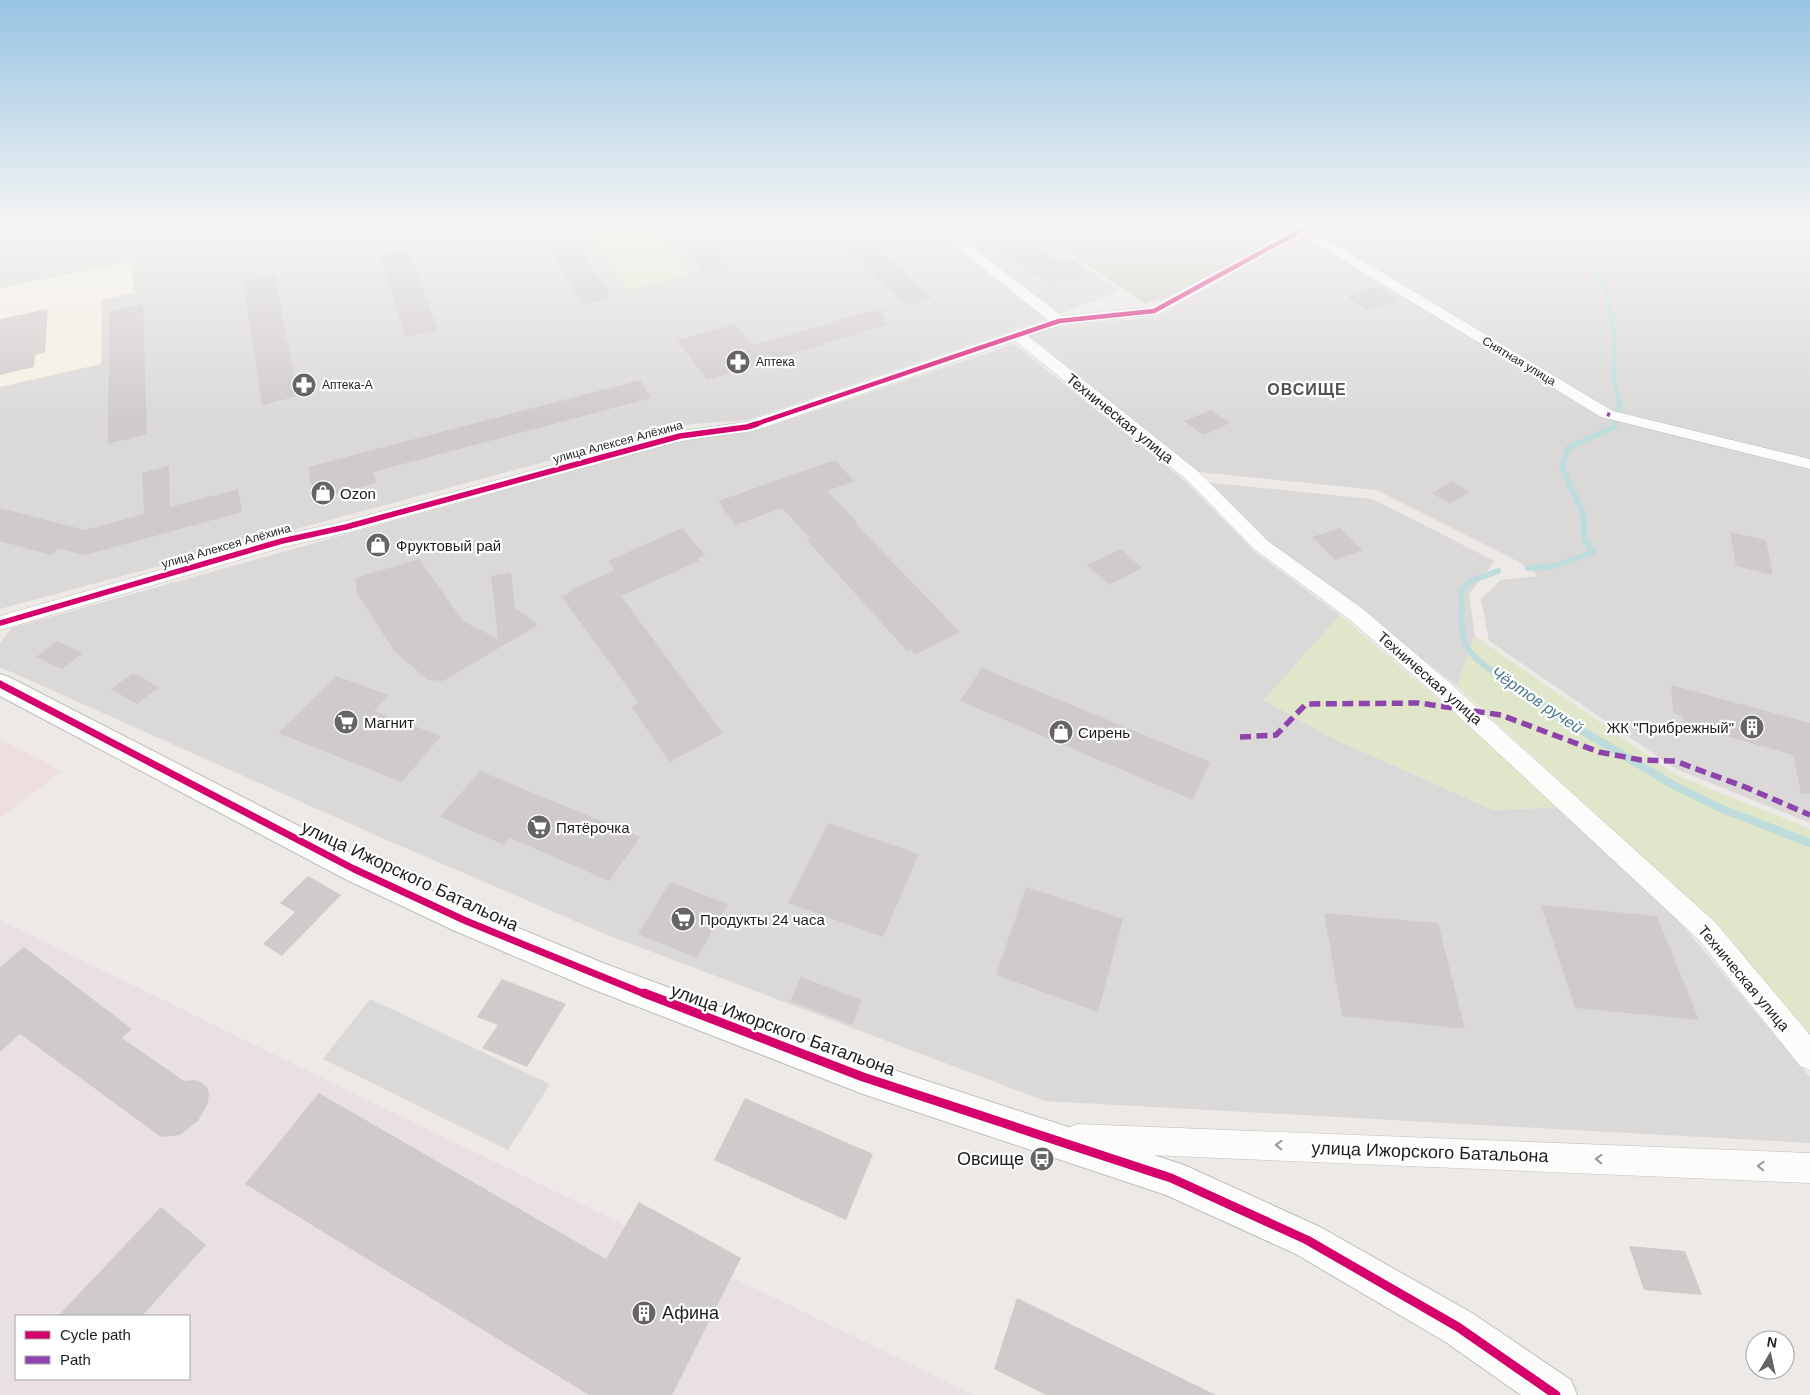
<svg xmlns="http://www.w3.org/2000/svg" width="1810" height="1395" viewBox="0 0 1810 1395" font-family="Arial,sans-serif">
  <rect width="100%" height="100%" fill="#ece9e7"/>
  <path fill="#dbd9d8" d="M 0,225 L 1068,225 L 1085,237 L 1056,247 L 1120,291 L 1055,316 L 746,420 L 681,425 L 0,609 Z
    M 1321,225 L 1810,225 L 1810,459 L 1608,413 L 1310,231 Z
    M 1305,234 L 1606,419 L 1810,465 L 1810,823 L 1676,769 L 1489,641 L 1481,599 L 1501,580 L 1538,576 L 1517,561 L 1377,490 L 1198,472 L 1028,335 L 1058,326 L 1156,317 Z
    M 1014,344 L 1185,481 L 1256,553 L 1340,615 L 1264,700 L 1330,737 L 1494,810 L 1563,807 L 1667,907 L 1810,1077 L 1810,1143 L 1045,1101 L 605,934 L 373,834 L 0,667 L 0,644 L 11,628 L 684,440 L 752,432 Z
    M 1204,482 L 1372,499 L 1495,561 L 1469,594 L 1475,636 L 1457,686 L 1361,611 L 1268,546 Z"/>
  <path fill="#eddfe0" d="M 0,739 L 62,771 L 0,818 Z"/>
  <path fill="#e9e0e6" fill-rule="evenodd" d="M 0,920 L 306,1070 L 974,1395 L 0,1395 ZM 16,1316 L 189,1316 L 189,1379 L 16,1379 Z"/>
  <path fill="#f5f0e3" d="M 132,261 L 133,293 L 102,300 L 101,364 L 0,387 L 0,288 Z"/>
  <path fill="#dad9d8" d="M 1105,286 L 1111,291 L 1070,304 L 1063,299 Z
    M 932,486 L 1030,577 L 1017,584 L 919,491 Z
    M 903,494 L 1005,593 L 991,600 L 1001,610 L 989,616 L 877,505 Z
    M 763,541 L 824,611 L 808,618 L 749,547 Z
    M 747,567 L 764,586 L 689,622 L 672,602 Z
    M 779,593 L 788,603 L 706,643 L 698,633 Z
    M 1616,604 L 1686,611 L 1693,625 L 1621,617 Z
    M 1561,609 L 1651,644 L 1648,656 L 1557,619 Z
    M 1732,609 L 1810,630 L 1810,642 L 1732,621 Z
    M 1017,617 L 1063,635 L 1057,645 L 1240,717 L 1234,731 L 1049,657 L 1055,647 L 1009,629 Z
    M 830,618 L 878,674 L 863,682 L 815,626 Z
    M 1544,640 L 1657,712 L 1647,721 L 1534,648 Z
    M 1659,646 L 1786,680 L 1789,694 L 1660,660 Z
    M 755,675 L 793,720 L 776,729 L 739,683 Z
    M 887,683 L 908,708 L 842,743 L 821,716 Z
    M 227,693 L 274,736 L 377,775 L 338,808 L 173,734 Z
    M 934,729 L 1008,761 L 999,775 L 925,742 Z
    M 1704,738 L 1810,786 L 1810,801 L 1699,751 Z
    M 933,807 L 1154,879 L 1151,893 L 927,820 Z
    M 976,867 L 993,873 L 960,963 L 941,957 Z
    M 1200,893 L 1219,899 L 1195,1002 L 1174,994 Z
    M 1248,911 L 1266,918 L 1236,1028 L 1217,1020 Z
    M 370,999 L 550,1084 L 508,1150 L 323,1059 Z
    M 958,1024 L 1087,1079 L 1081,1099 L 951,1042 Z"/>
  <path fill="#d5d1c9" d="M 1070,225 L 1298,225 L 1178,293 L 1145,304 L 1059,246 L 1088,238 Z"/>
  <path fill="#dfe6c9" d="M 586,225 L 652,225 L 689,275 L 628,290 Z
    M 1340,615 L 1563,807 L 1494,810 L 1330,737 L 1264,700 Z
    M 1475,636 L 1676,775 L 1810,829 L 1810,1040 L 1732,941 L 1457,686 Z"/>
  <g fill="none" stroke-linecap="round" stroke-linejoin="round">
    <path stroke="#bedcdc" stroke-width="5" d="M 1555,225 L 1565,232 L 1579,254 L 1605,285 L 1615,337 L 1614,380 L 1620,405 L 1615,425"/>
    <path stroke="#bedcdc" stroke-width="6" d="M 1528,568 L 1554,566 L 1593,552 L 1584,538 L 1584,515 L 1562,467 L 1568,448 L 1614,427 L 1615,424
      M 1498,571 L 1471,581 L 1461,590 C 1464,607 1458,629 1466,645 C 1472,658 1489,668 1500,677"/>
    <path stroke="#bedcdc" stroke-width="8" d="M 1499,676 L 1571,724 L 1675,786 L 1722,809 L 1810,843"/>
  </g>
  <path fill="#cfcbca" d="M 536,225 L 567,225 L 612,298 L 582,305 Z
    M 668,225 L 699,225 L 733,268 L 705,275 Z
    M 819,225 L 851,225 L 933,298 L 907,305 Z
    M 970,225 L 1009,225 L 1057,261 L 1069,257 L 1088,272 L 1084,273 L 1087,275 L 1065,282 L 1062,279 L 1049,283 L 1023,267 Z
    M 408,249 L 438,330 L 406,338 L 379,255 Z
    M 275,275 L 298,396 L 262,405 L 243,281 Z
    M 1377,286 L 1398,299 L 1367,310 L 1347,297 Z
    M 143,304 L 147,434 L 108,444 L 109,311 Z
    M 881,308 L 886,325 L 707,380 L 677,340 L 735,324 L 753,345 Z
    M 48,309 L 45,352 L 35,355 L 34,367 L 0,375 L 0,319 Z
    M 640,380 L 651,398 L 373,472 L 376,483 L 314,500 L 308,467 Z
    M 1211,410 L 1230,423 L 1203,435 L 1184,421 Z
    M 835,460 L 854,481 L 827,491 L 857,522 L 855,523 L 960,632 L 915,655 L 911,649 L 907,651 L 806,539 L 810,538 L 782,508 L 735,525 L 718,501 Z
    M 169,466 L 170,507 L 238,489 L 242,512 L 85,555 L 58,549 L 51,555 L 0,541 L 0,508 L 85,530 L 144,514 L 142,473 Z
    M 1452,481 L 1470,492 L 1450,504 L 1432,493 Z
    M 682,528 L 705,555 L 698,558 L 699,561 L 621,596 L 723,733 L 670,762 L 632,708 L 638,702 L 562,597 L 571,592 L 570,590 L 615,570 L 608,561 Z
    M 1340,528 L 1363,550 L 1335,560 L 1312,537 Z
    M 1730,532 L 1766,540 L 1773,575 L 1736,566 Z
    M 1121,549 L 1142,568 L 1109,585 L 1087,565 Z
    M 419,559 L 463,621 L 498,639 L 491,576 L 511,572 L 515,608 L 538,625 L 443,681 L 428,680 L 394,651 L 357,593 L 355,578 Z
    M 57,641 L 83,653 L 62,669 L 36,657 Z
    M 982,668 L 1210,762 L 1193,800 L 960,701 Z
    M 133,673 L 159,687 L 137,704 L 111,689 Z
    M 336,676 L 389,695 L 374,711 L 441,736 L 402,782 L 278,733 Z
    M 1671,685 L 1810,723 L 1810,794 L 1801,794 L 1793,755 L 1684,724 L 1683,716 L 1673,713 Z
    M 480,771 L 640,837 L 609,881 L 510,838 L 504,845 L 440,817 Z
    M 828,823 L 919,854 L 883,937 L 788,903 Z
    M 308,876 L 341,895 L 282,956 L 263,944 L 295,912 L 280,903 Z
    M 670,882 L 728,904 L 697,958 L 638,934 Z
    M 1026,887 L 1123,919 L 1098,1012 L 996,975 Z
    M 1541,905 L 1657,916 L 1699,1020 L 1575,1008 Z
    M 1324,913 L 1438,923 L 1465,1029 L 1342,1016 Z
    M 24,947 L 132,1029 L 122,1038 L 184,1081 L 194,1080 L 201,1082 L 207,1087 L 209,1094 L 208,1103 L 198,1121 L 180,1135 L 161,1137 L 20,1034 L 0,1052 L 0,967 Z
    M 801,977 L 862,1000 L 852,1025 L 790,1001 Z
    M 502,979 L 566,1004 L 527,1067 L 482,1048 L 498,1025 L 477,1017 Z
    M 319,1093 L 606,1259 L 639,1202 L 741,1258 L 672,1395 L 589,1395 L 245,1184 Z
    M 745,1098 L 873,1154 L 846,1220 L 714,1160 Z
    M 161,1207 L 206,1245 L 142,1316 L 58,1316 Z
    M 1629,1246 L 1685,1251 L 1702,1295 L 1644,1290 Z
    M 1017,1298 L 1216,1395 L 1046,1395 L 994,1369 Z"/>
  <g fill="none" stroke-linecap="round" stroke-linejoin="round">
    <defs>
      <path id="minor" d="M 929,225 L 943,225 L 1062,316 L 1151,307 L 1302,225 L 1317,225 L 1311,230 L 1613,411 L 1810,459 L 1810,469 L 1601,417 L 1302,235 L 1159,314 L 1061,325 L 1028,336 L 1199,472 L 1268,541 L 1363,609 L 1451,684 L 1716,923 L 1810,1035 L 1810,1070 L 1800,1066 L 1698,939 L 1437,696 L 1349,619 L 1254,549 L 1187,480 L 1015,341 L 753,431 L 681,441 L 346,533 L 283,547 L 0,630 L 0,616 L 282,535 L 346,521 L 674,432 L 745,422 L 1048,320 Z
        M 1078,1124 L 1810,1153 L 1810,1183 L 1078,1152 L 1068,1148 L 1064,1138 L 1068,1128 Z"/>
      <path id="tertiary" d="M 0,674 L 9,677 L 365,860 L 477,911 L 603,963 L 863,1060 L 1184,1165 L 1320,1227 L 1472,1313 L 1571,1380 L 1577,1395 L 1521,1395 L 1444,1341 L 1294,1253 L 1166,1195 L 863,1094 L 587,987 L 455,931 L 343,878 L 0,696 Z"/>
    </defs>
    <use href="#minor" stroke="#bfbebd" stroke-width="1"/>
    <use href="#tertiary" stroke="#bfbebd" stroke-width="2"/>
    <use href="#minor" fill="#fcfcfb" fill-rule="evenodd"/>
    <use href="#tertiary" fill="#fcfcfb" fill-rule="evenodd"/>
    <path stroke="#8e44ad" stroke-width="4" stroke-dasharray="7 4" stroke-linecap="butt" d="M 1607,414 L 1610,415"/>
    <path stroke="#8e44ad" stroke-width="5.5" stroke-dasharray="11 5.5" stroke-linecap="butt" d="M 1240,737 L 1276,735 L 1306,704 L 1419,703 L 1501,715 L 1599,752 L 1641,760 L 1675,761 L 1745,787 L 1810,815"/>
    <defs>
      <path id="cycleway-far3" d="M 753,425 L 1059,321 L 1154,311 L 1311,225"/>
      <path id="cycleway-far2" d="M 0,623 L 282,541 L 346,527 L 680,436 L 747,427 L 757,424"/>
      <path id="cycleway-far1" d="M 0,684 L 354,869 L 466,921 L 647,995"/>
      <path id="cycleway" d="M 644,993 L 863,1077 L 1171,1178 L 1307,1240 L 1458,1327 L 1556,1395"/>
    </defs>
    <use href="#cycleway-far3" stroke="#fff" stroke-width="6"/>
    <use href="#cycleway-far2" stroke="#fff" stroke-width="8"/>
    <use href="#cycleway-far1" stroke="#fff" stroke-width="10"/>
    <use href="#cycleway" stroke="#fff" stroke-width="12"/>
    <use href="#cycleway-far3" stroke="#d6006c" stroke-width="4.5"/>
    <use href="#cycleway-far2" stroke="#d6006c" stroke-width="5.5"/>
    <use href="#cycleway-far1" stroke="#d6006c" stroke-width="7"/>
    <use href="#cycleway" stroke="#d6006c" stroke-width="9"/>
  </g>
  <defs><path id="oneway-chevron" d="M-2-3.5L2.5 0L-2 3.5" fill="none" stroke-width="1.6" stroke-linecap="round" stroke-linejoin="round" transform="scale(1.25)"/></defs>
  <g stroke="#989898">
    <use href="#oneway-chevron" transform="translate(1279 1145) rotate(-178)"/>
    <use href="#oneway-chevron" transform="translate(1599 1159) rotate(-178)"/>
    <use href="#oneway-chevron" transform="translate(1761 1166) rotate(-178)"/>
  </g>
  <linearGradient id="sky" x2="0" y2="1"><stop stop-color="#97c4e3"/><stop offset="0.54" stop-color="#f6f5f4"/><stop offset="1" stop-color="#f6f5f4" stop-opacity="0"/></linearGradient>
  <rect width="1810" height="420" fill="url(#sky)"/>
  <defs>
    <symbol id="pharmacy-disc" viewBox="-11 -11 22 22"><circle r="9.5" fill="#666564" stroke="#fff"/><path d="M-2-6h4v4h4v4h-4v4h-4v-4h-4v-4h4Z" fill="#fff"/></symbol>
    <symbol id="shop-disc" viewBox="-11 -11 22 22"><circle r="9.5" fill="#666564" stroke="#fff"/><path d="M-5-2.5h2.3a2.7 3.5 0 0 1 5.4 0H5L5.5 6h-11ZM-1.5-2.5h3a1.5 2.3 0 0 0-3 0Z" fill="#fff"/></symbol>
    <symbol id="supermarket-disc" viewBox="-11 -11 22 22"><circle r="9.5" fill="#666564" stroke="#fff"/><path d="M-6-5.5h2.5l.6 2H6L4.5 2H-2.5L-4.4-4H-6ZM-1.5 3.2a1.3 1.3 0 1 0 .1 0ZM3 3.2a1.3 1.3 0 1 0 .1 0Z" fill="#fff"/></symbol>
    <symbol id="building-disc" viewBox="-11 -11 22 22"><circle r="9.5" fill="#666564" stroke="#fff"/><path d="M-4-6H4V6H1V3H-1V6H-4ZM-2.5-4.3h1.7v1.8h-1.7ZM.8-4.3h1.7v1.8H.8ZM-2.5-1h1.7V.8h-1.7ZM.8-1h1.7V.8H.8Z" fill="#fff"/></symbol>
    <symbol id="bus-disc" viewBox="-11 -11 22 22"><circle r="9.5" fill="#666564" stroke="#fff"/><path d="M-5-6H5V4H4V6H2V4H-2V6H-4V4H-5ZM-3.5-4V0h7V-4ZM-3.5 1.2v1.5H-2V1.2ZM2 1.2v1.5H3.5V1.2Z" fill="#fff"/></symbol>
  </defs>
  <g fill-rule="evenodd">
    <use href="#pharmacy-disc" x="724" y="348" width="28" height="28"/>
    <use href="#pharmacy-disc" x="290" y="371" width="28" height="28"/>
    <use href="#shop-disc" x="309" y="479" width="28" height="28"/>
    <use href="#shop-disc" x="364" y="531" width="28" height="28"/>
    <use href="#supermarket-disc" x="332" y="708" width="28" height="28"/>
    <use href="#building-disc" x="1738" y="713" width="28" height="28"/>
    <use href="#shop-disc" x="1047" y="718" width="28" height="28"/>
    <use href="#supermarket-disc" x="525" y="813" width="28" height="28"/>
    <use href="#supermarket-disc" x="669" y="905" width="28" height="28"/>
    <use href="#bus-disc" x="1028" y="1145" width="28" height="28"/>
    <use href="#building-disc" x="630" y="1299" width="28" height="28"/>
  </g>
  <g text-anchor="middle" dominant-baseline="central" stroke-width="4.5" stroke-linejoin="round" paint-order="stroke">
    <g font-size="12" fill="#1e1e1e" stroke="#fff">
      <text transform="translate(1519 361) rotate(31)">Снятная улица</text>
      <text transform="translate(618 442) rotate(-15)">улица Алексея Алёхина</text>
      <text transform="translate(226 546) rotate(-16)">улица Алексея Алёхина</text>
    </g>
    <g font-size="12" fill="#1e1e1e" stroke="#fff" text-anchor="start">
      <text x="756" y="362">Аптека</text>
      <text x="322" y="385">Аптека-А</text>
    </g>
    <g font-size="15" fill="#1e1e1e" stroke="#fff">
      <text transform="translate(1120 418) rotate(39)">Техническая улица</text>
      <text transform="translate(1430 678) rotate(41)">Техническая улица</text>
      <text transform="translate(1744 978) rotate(50)">Техническая улица</text>
    </g>
    <g font-size="15" fill="#1e1e1e" stroke="#fff" text-anchor="start">
      <text x="340" y="493">Ozon</text>
      <text x="396" y="545">Фруктовый рай</text>
      <text x="364" y="722">Магнит</text>
      <text x="1734" y="727" text-anchor="end">ЖК "Прибрежный"</text>
      <text x="1078" y="732">Сирень</text>
      <text x="556" y="827">Пятёрочка</text>
      <text x="700" y="919">Продукты 24 часа</text>
    </g>
    <g font-size="16" font-weight="bold" letter-spacing="1" fill="#515151" stroke="#fff">
      <text x="1307" y="389">ОВСИЩЕ</text>
    </g>
    <g font-size="16" font-style="italic" fill="#4a7a8f" stroke="#fff">
      <text transform="translate(1537 700) rotate(34)">Чёртов ручей</text>
    </g>
    <g font-size="18" fill="#1e1e1e" stroke="#fff">
      <text transform="translate(410 876) rotate(25)">улица Ижорского Батальона</text>
      <text transform="translate(783 1030) rotate(20)">улица Ижорского Батальона</text>
      <text transform="translate(1430 1152) rotate(2)">улица Ижорского Батальона</text>
    </g>
    <g font-size="18" fill="#1e1e1e" stroke="#fff" text-anchor="end">
      <text x="1024" y="1159">Овсище</text>
      <text x="662" y="1313" text-anchor="start">Афина</text>
    </g>
  </g>
  <rect x="15" y="1315" width="175" height="65" fill="#ffffff" stroke="#a5a5a5"/>
  <rect x="25" y="1331" width="25" height="8" fill="#d6006c" stroke="#a5a5a5"/>
  <text x="60" y="1340" font-size="15" fill="#1e1e1e">Cycle path</text>
  <rect x="25" y="1356" width="25" height="8" fill="#8e44ad" stroke="#a5a5a5"/>
  <text x="60" y="1365" font-size="15" fill="#1e1e1e">Path</text>
  <g transform="translate(1770 1355) rotate(9)"><circle r="24" fill="#ffffff" stroke="#a5a5a5"/>
  <path d="M0-4L9 19L0 12L-9 19Z" fill="#666564"/>
  <text y="-8" font-size="14" font-weight="bold" text-anchor="middle" fill="#1e1e1e">N</text>
  </g>
</svg>
